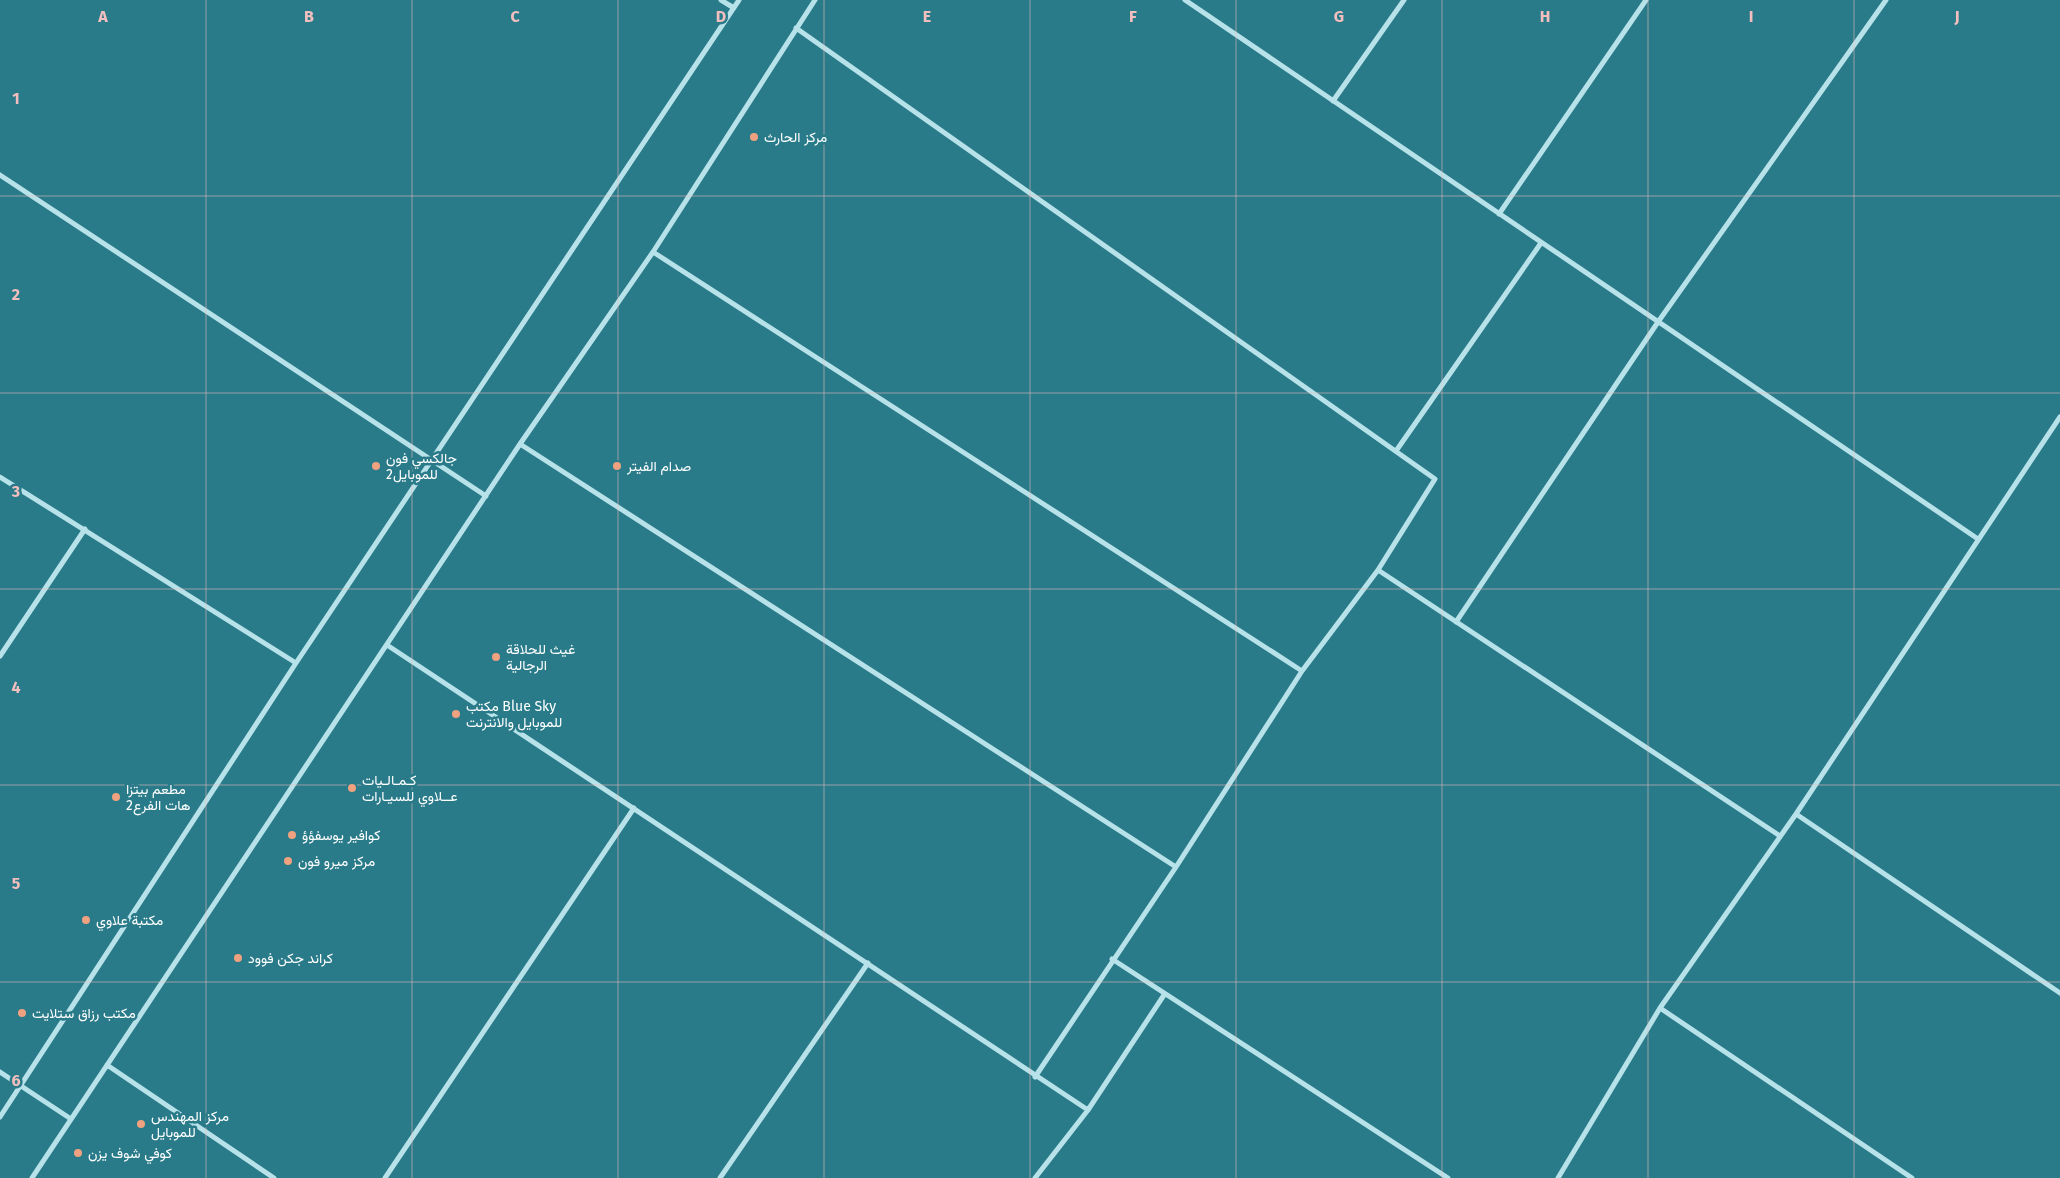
<svg xmlns="http://www.w3.org/2000/svg" width="2060" height="1178" viewBox="0 0 2060 1178" font-family="'Fira Sans',Vazirmatn,sans-serif">
  <rect width="100%" height="100%" fill="#2a7b8a"/>
  <g fill="none" stroke-linecap="round" stroke-linejoin="round">
    <path stroke="#b8e2e9" stroke-width="5" d="M 721,0 L 734,8
      M 1185,0 L 1978,539
      M 796,28 L 1435,479 L 1378,570 L 1302,671 L 1176,867 L 1035,1077
      M 1333,101 L 1404,0
      M 0,175 L 486,496
      M 1499,214 L 1646,0
      M 653,252 L 1302,671
      M 520,444 L 1176,867
      M 1396,451 L 1541,243
      M 0,477 L 296,663
      M 1378,570 L 1780,836
      M 1456,622 L 1658,322 L 1886,0
      M 387,645 L 1088,1110
      M 0,656 L 85,529
      M 1796,814 L 2060,993
      M 1112,959 L 1448,1178
      M 1660,1008 L 1912,1178
      M 107,1065 L 274,1178
      M 0,1072 L 71,1119
      M 0,1117 L 296,663 L 739,0
      M 32,1178 L 520,444 L 653,252 L 815,0
      M 385,1178 L 634,808
      M 720,1178 L 868,963
      M 1035,1178 L 1088,1110 L 1164,995
      M 1558,1178 L 1660,1008 L 1796,814 L 2060,417"/>
  </g>
  <path fill="none" stroke="#f3bebe" stroke-width="1" stroke-opacity="0.55" d="M 206,0 L 206,1178M 412,0 L 412,1178M 618,0 L 618,1178M 824,0 L 824,1178M 1030,0 L 1030,1178M 1236,0 L 1236,1178M 1442,0 L 1442,1178M 1648,0 L 1648,1178M 1854,0 L 1854,1178M 0,196 L 2060,196M 0,393 L 2060,393M 0,589 L 2060,589M 0,785 L 2060,785M 0,982 L 2060,982"/>
  <g fill="#f0a17f" stroke="#2a7b8a" stroke-width="2">
    <circle cx="754" cy="137" r="5"/>
    <circle cx="376" cy="466" r="5"/>
    <circle cx="617" cy="466" r="5"/>
    <circle cx="496" cy="657" r="5"/>
    <circle cx="456" cy="714" r="5"/>
    <circle cx="352" cy="788" r="5"/>
    <circle cx="116" cy="797" r="5"/>
    <circle cx="292" cy="835" r="5"/>
    <circle cx="288" cy="861" r="5"/>
    <circle cx="86" cy="920" r="5"/>
    <circle cx="238" cy="958" r="5"/>
    <circle cx="22" cy="1013" r="5"/>
    <circle cx="141" cy="1124" r="5"/>
    <circle cx="78" cy="1153" r="5"/>
  </g>
  <g text-anchor="middle" dominant-baseline="central" stroke-width="5" stroke-linejoin="round" paint-order="stroke">
    <g font-size="14" fill="#fff" stroke="#2a7b8a" text-anchor="start">
      <text x="764" y="137">مركز الحارث</text>
      <text x="386" y="458">جالكسي فون<tspan x="386" dy="16">2للموبايل</tspan></text>
      <text x="627" y="466">صدام الفيتر</text>
      <text x="506" y="649">غيث للحلاقة<tspan x="506" dy="16">الرجالية</tspan></text>
      <text x="466" y="706">مكتب Blue Sky<tspan x="466" dy="16">للموبايل والانترنت</tspan></text>
      <text x="362" y="780">كـمـالـيات<tspan x="362" dy="16">عــلاوي للسيـارات</tspan></text>
      <text x="126" y="789">مطعم بيتزا<tspan x="126" dy="16">هات الفرع2</tspan></text>
      <text x="302" y="835">كوافير يوسفؤؤ</text>
      <text x="298" y="861">مركز ميرو فون</text>
      <text x="96" y="920">مكتبة علاوي</text>
      <text x="248" y="958">كراند جكن فوود</text>
      <text x="32" y="1013">مكتب رزاق ستلايت</text>
      <text x="151" y="1116">مركز المهندس<tspan x="151" dy="16">للموبايل</tspan></text>
      <text x="88" y="1153">كوفي شوف يزن</text>
    </g>
  </g>
  <g font-size="16" text-anchor="middle" font-weight="bold" fill="#f3bebe" stroke="#2a7b8a" stroke-width="5" stroke-linejoin="round" paint-order="stroke">
    <text x="103" y="22">A</text>
    <text x="309" y="22">B</text>
    <text x="515" y="22">C</text>
    <text x="721" y="22">D</text>
    <text x="927" y="22">E</text>
    <text x="1133" y="22">F</text>
    <text x="1339" y="22">G</text>
    <text x="1545" y="22">H</text>
    <text x="1751" y="22">I</text>
    <text x="1957" y="22">J</text>
    <text x="16" y="104">1</text>
    <text x="16" y="300">2</text>
    <text x="16" y="497">3</text>
    <text x="16" y="693">4</text>
    <text x="16" y="889">5</text>
    <text x="16" y="1086">6</text>
  </g>
</svg>
